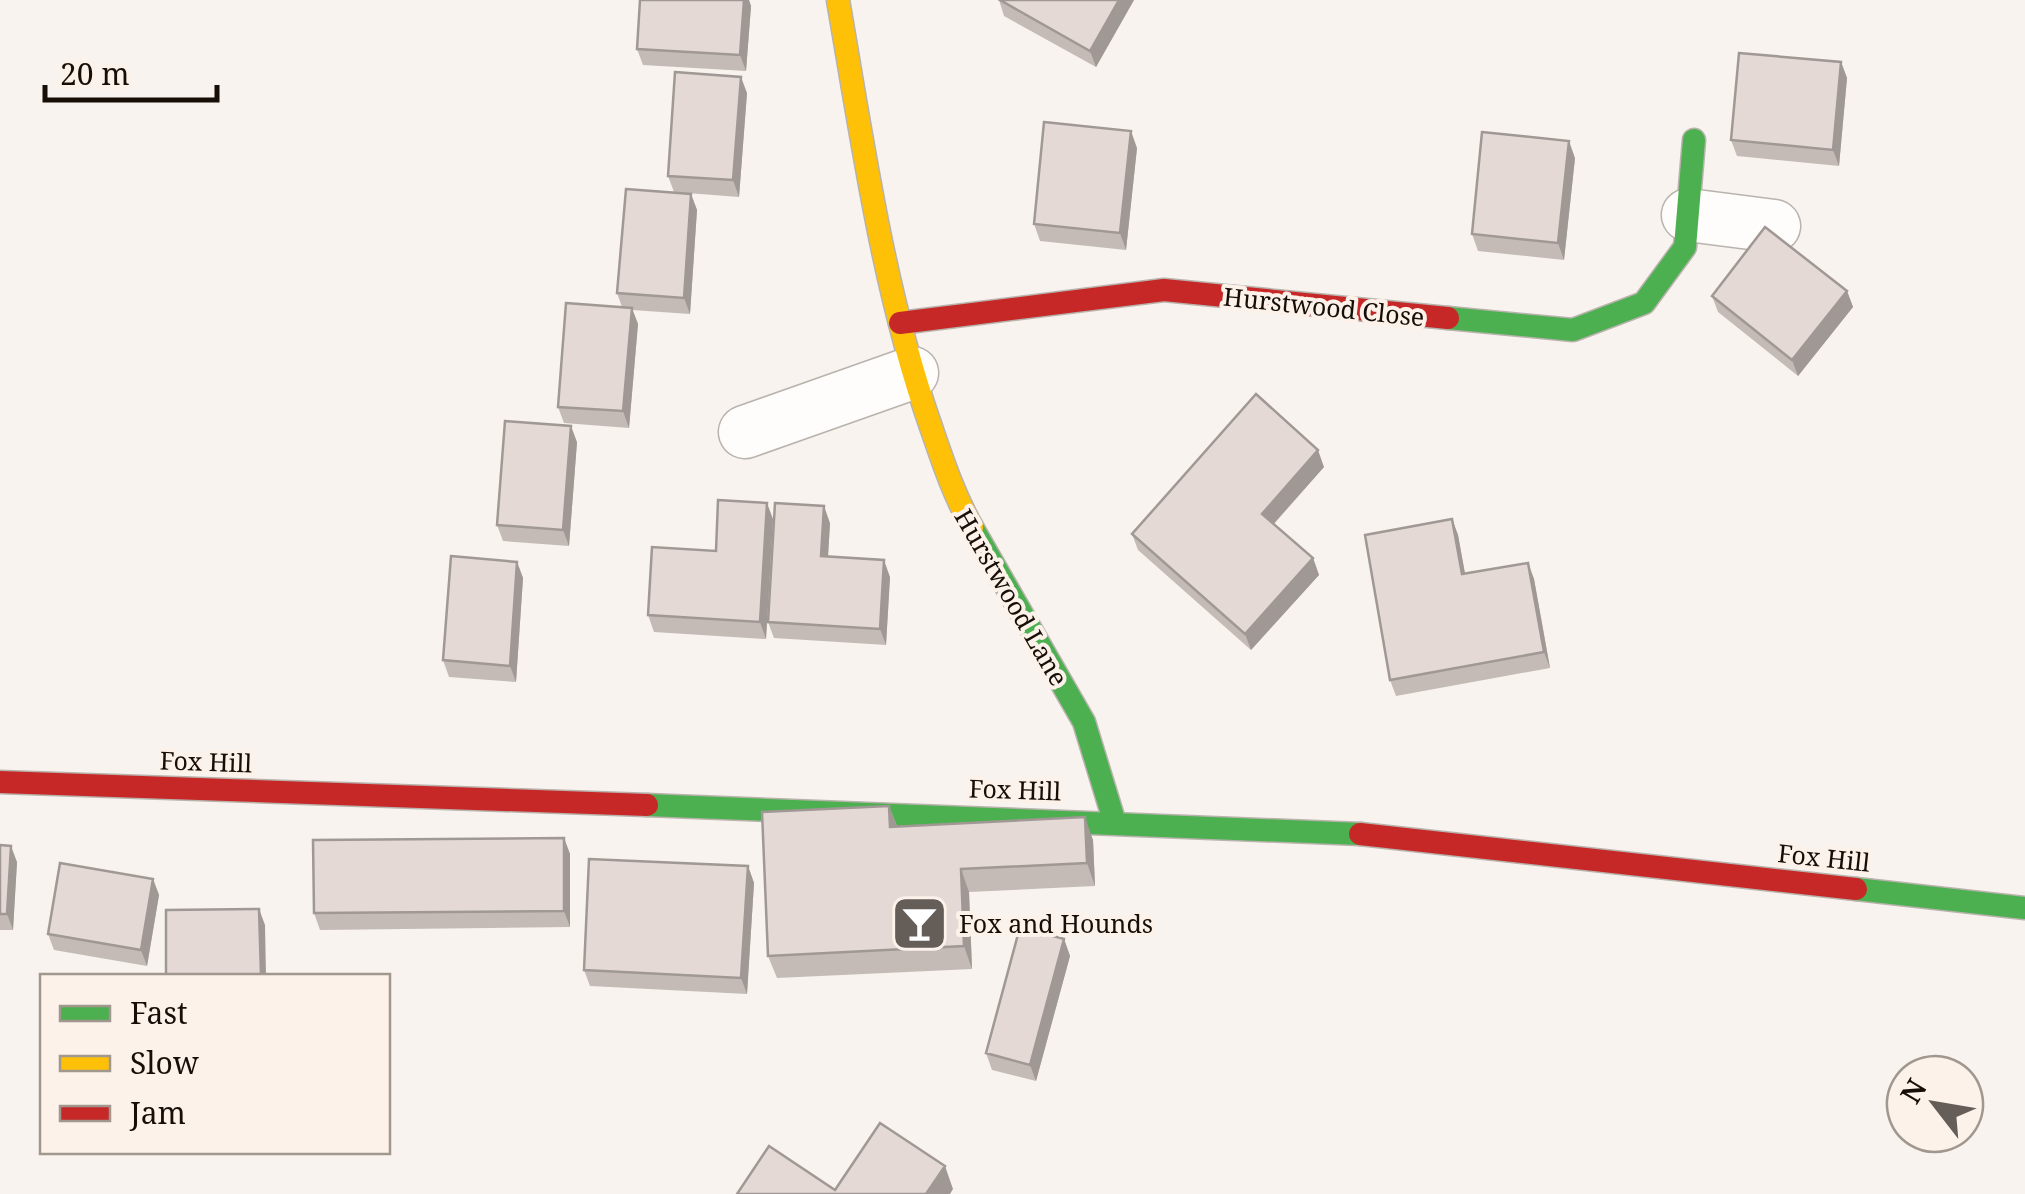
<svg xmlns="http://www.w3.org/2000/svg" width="2025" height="1194" viewBox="0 0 2025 1194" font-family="'Noto Serif',serif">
  <rect width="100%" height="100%" fill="#f8f3ee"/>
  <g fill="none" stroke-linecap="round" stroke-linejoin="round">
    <defs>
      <path id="street" d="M 1688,215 L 1774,226
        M 745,432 L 912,373"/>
      <path id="fast" d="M 1448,318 L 1573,330 L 1644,303 L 1685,247 L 1694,140
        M 972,527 L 1084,722 L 1114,820
        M 647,805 L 1360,834
        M 1856,889 L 2025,908"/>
      <path id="slow" d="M 838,0 C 863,144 883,290 931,427 C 943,462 954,495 972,527"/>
      <path id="jam" d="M 900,323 L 1164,290 L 1448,318
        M 0,782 L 647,805
        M 1360,834 L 1856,889"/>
    </defs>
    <use href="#street" stroke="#b9b3ad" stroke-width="55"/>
    <use href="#fast" stroke="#b9b3ad" stroke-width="25"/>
    <use href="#slow" stroke="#b9b3ad" stroke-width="25"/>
    <use href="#jam" stroke="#b9b3ad" stroke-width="25"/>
    <use href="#street" stroke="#fefdfc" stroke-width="52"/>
    <use href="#fast" stroke="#4caf50" stroke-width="22"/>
    <use href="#slow" stroke="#ffc107" stroke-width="22"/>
    <use href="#jam" stroke="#c62828" stroke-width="22"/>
  </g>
  <path fill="#c4bbb7" d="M 640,0 L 749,0 L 751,6 L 746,71 L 643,65 L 637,49 Z
    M 999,0 L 1134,0 L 1096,67 L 1004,16 Z
    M 1841,62 L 1847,78 L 1839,166 L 1737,156 L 1731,140 Z
    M 747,93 L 739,197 L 674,192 L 668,176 Z
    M 1137,148 L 1126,250 L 1040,241 L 1034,224 Z
    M 1575,158 L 1564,260 L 1478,251 L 1472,234 Z
    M 691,194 L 697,210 L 690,314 L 632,310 L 638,324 L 629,428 L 564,423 L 558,407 L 622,307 L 617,293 Z
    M 1847,291 L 1853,307 L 1798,376 L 1718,312 L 1712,296 Z
    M 577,442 L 569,546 L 503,541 L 497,525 Z
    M 1324,467 L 1274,524 L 1313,558 L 1319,575 L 1251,650 L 1138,550 L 1132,534 Z
    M 773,519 L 766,639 L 654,632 L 648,615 L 716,551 Z
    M 1452,519 L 1458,535 L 1465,574 L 1528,563 L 1534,579 L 1550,668 L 1396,696 L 1390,680 Z
    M 830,523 L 828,557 L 890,577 L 886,645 L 774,638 L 768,622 Z
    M 517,562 L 523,578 L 516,682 L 449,677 L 443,660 Z
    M 889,806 L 897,826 L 1093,840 L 1095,886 L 969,892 L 972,969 L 777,978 L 768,956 Z
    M 564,838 L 570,854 L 570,927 L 320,930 L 314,913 Z
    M 0,845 L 17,862 L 13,930 L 0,930 Z
    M 748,866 L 754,883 L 747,994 L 590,986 L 584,970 Z
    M 153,879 L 159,895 L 147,966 L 54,950 L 48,934 Z
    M 1064,939 L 1070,956 L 1036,1081 L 992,1070 L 986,1053 Z"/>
  <path fill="#a09895" d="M 744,0 L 749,0 L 751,6 L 746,71 L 740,55 Z
    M 1119,0 L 1134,0 L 1096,67 L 1090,51 Z
    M 1841,62 L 1847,78 L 1839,166 L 1833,150 Z
    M 741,77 L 747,93 L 739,197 L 733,180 Z
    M 1131,131 L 1137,148 L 1126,250 L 1120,233 Z
    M 1569,141 L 1575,158 L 1564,260 L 1558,243 Z
    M 691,194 L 697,210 L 690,314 L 684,298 Z
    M 1847,291 L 1853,307 L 1798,376 L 1792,360 Z
    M 632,308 L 638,324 L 629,428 L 623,411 Z
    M 571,426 L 577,442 L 569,546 L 563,530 Z
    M 1318,450 L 1324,467 L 1268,530 L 1262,514 Z
    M 767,503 L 773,519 L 766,639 L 760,622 Z
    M 824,506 L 830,523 L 827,573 L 821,556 Z
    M 1452,519 L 1458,535 L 1468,590 L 1462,574 Z
    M 1313,558 L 1319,575 L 1251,650 L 1245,634 Z
    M 884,560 L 890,577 L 886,645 L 880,629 Z
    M 517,562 L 523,578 L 516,682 L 510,666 Z
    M 1528,563 L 1534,579 L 1550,668 L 1544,652 Z
    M 889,806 L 898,829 L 890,827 Z
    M 1085,817 L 1093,840 L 1095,886 L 1087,863 Z
    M 564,838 L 570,854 L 570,927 L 564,911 Z
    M 11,846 L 17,862 L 13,930 L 7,914 Z
    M 748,866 L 754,883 L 747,994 L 741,978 Z
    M 961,869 L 969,892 L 972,969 L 964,946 Z
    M 153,879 L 159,895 L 147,966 L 141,950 Z
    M 259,909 L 265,925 L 266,976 L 261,976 Z
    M 1064,939 L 1070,956 L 1036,1081 L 1030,1065 Z
    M 945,1166 L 953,1189 L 950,1194 L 926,1194 Z"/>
  <path fill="#e4d9d5" stroke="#a09895" stroke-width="2.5" d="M 640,0 L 744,0 L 740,55 L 637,49 Z
    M 1000,0 L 1119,0 L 1090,51 Z
    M 1739,53 L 1841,62 L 1833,150 L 1731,140 Z
    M 675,72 L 741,77 L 733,180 L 668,176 Z
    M 1044,122 L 1131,131 L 1120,233 L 1034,224 Z
    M 1482,132 L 1569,141 L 1558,243 L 1472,234 Z
    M 626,189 L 691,194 L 684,298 L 617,293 Z
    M 1765,227 L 1847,291 L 1792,360 L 1712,296 Z
    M 566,303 L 632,308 L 623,411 L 558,407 Z
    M 1256,394 L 1318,450 L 1262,514 L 1313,558 L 1245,634 L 1132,534 Z
    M 505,421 L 571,426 L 563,530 L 497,525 Z
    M 718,500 L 767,503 L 760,622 L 648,615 L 652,547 L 716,551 Z
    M 775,503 L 824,506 L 821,556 L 884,560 L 880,629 L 768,622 Z
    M 1452,519 L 1462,574 L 1528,563 L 1544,652 L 1390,680 L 1365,535 Z
    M 451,556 L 517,562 L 510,666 L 443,660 Z
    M 889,806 L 890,827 L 1085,817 L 1087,863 L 961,869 L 964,946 L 768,956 L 762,812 Z
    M 564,838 L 564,911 L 314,913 L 313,840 Z
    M 0,845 L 11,846 L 7,914 L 0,914 Z
    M 589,859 L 748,866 L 741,978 L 584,970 Z
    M 60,863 L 153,879 L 141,950 L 48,934 Z
    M 259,909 L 261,976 L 166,976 L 166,910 Z
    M 1020,927 L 1064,939 L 1030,1065 L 986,1053 Z
    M 880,1123 L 945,1166 L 926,1194 L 737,1194 L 769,1146 L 835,1190 Z"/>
  <defs>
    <symbol id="bar-square" viewBox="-11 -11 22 22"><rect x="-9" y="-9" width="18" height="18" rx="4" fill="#655e58" stroke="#fcf2ea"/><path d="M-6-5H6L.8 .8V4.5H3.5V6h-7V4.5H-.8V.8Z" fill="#fff"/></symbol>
  </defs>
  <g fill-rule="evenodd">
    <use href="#bar-square" x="888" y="892" width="63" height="63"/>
  </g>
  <g text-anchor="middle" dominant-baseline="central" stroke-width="8" stroke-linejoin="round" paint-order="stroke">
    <g font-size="25" fill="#160e07" stroke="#fcf2ea">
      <text transform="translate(1324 306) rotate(6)">Hurstwood Close</text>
      <text transform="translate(1012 597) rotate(60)">Hurstwood Lane</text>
      <text transform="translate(206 761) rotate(2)">Fox Hill</text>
      <text transform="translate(1015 789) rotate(2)">Fox Hill</text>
      <text transform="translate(1824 857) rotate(6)">Fox Hill</text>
    </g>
    <g font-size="25" fill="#160e07" stroke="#fcf2ea" text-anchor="start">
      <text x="959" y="923">Fox and Hounds</text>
    </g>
  </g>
  <rect x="40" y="974" width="350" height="180" fill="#fcf2ea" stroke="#a0978f" stroke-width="2.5"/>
  <rect x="60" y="1006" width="50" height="15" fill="#4caf50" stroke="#a0978f" stroke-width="2.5"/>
  <text x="130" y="1024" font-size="30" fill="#160e07">Fast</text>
  <rect x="60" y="1056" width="50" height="15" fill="#ffc107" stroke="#a0978f" stroke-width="2.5"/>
  <text x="130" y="1074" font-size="30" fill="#160e07">Slow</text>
  <rect x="60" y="1106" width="50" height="15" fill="#c62828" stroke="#a0978f" stroke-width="2.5"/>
  <text x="130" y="1124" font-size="30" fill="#160e07">Jam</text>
  <g transform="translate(1935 1104) rotate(301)"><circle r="48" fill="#fcf2ea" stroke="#a0978f" stroke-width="2.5"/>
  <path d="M0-8L18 38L0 25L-18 38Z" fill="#655e58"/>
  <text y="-15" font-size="28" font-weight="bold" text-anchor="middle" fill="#160e07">N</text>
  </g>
  <path d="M45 85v15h172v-15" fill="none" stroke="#160e07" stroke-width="5"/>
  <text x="60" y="85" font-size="30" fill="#160e07" stroke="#fcf2ea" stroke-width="8" paint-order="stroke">20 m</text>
</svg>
